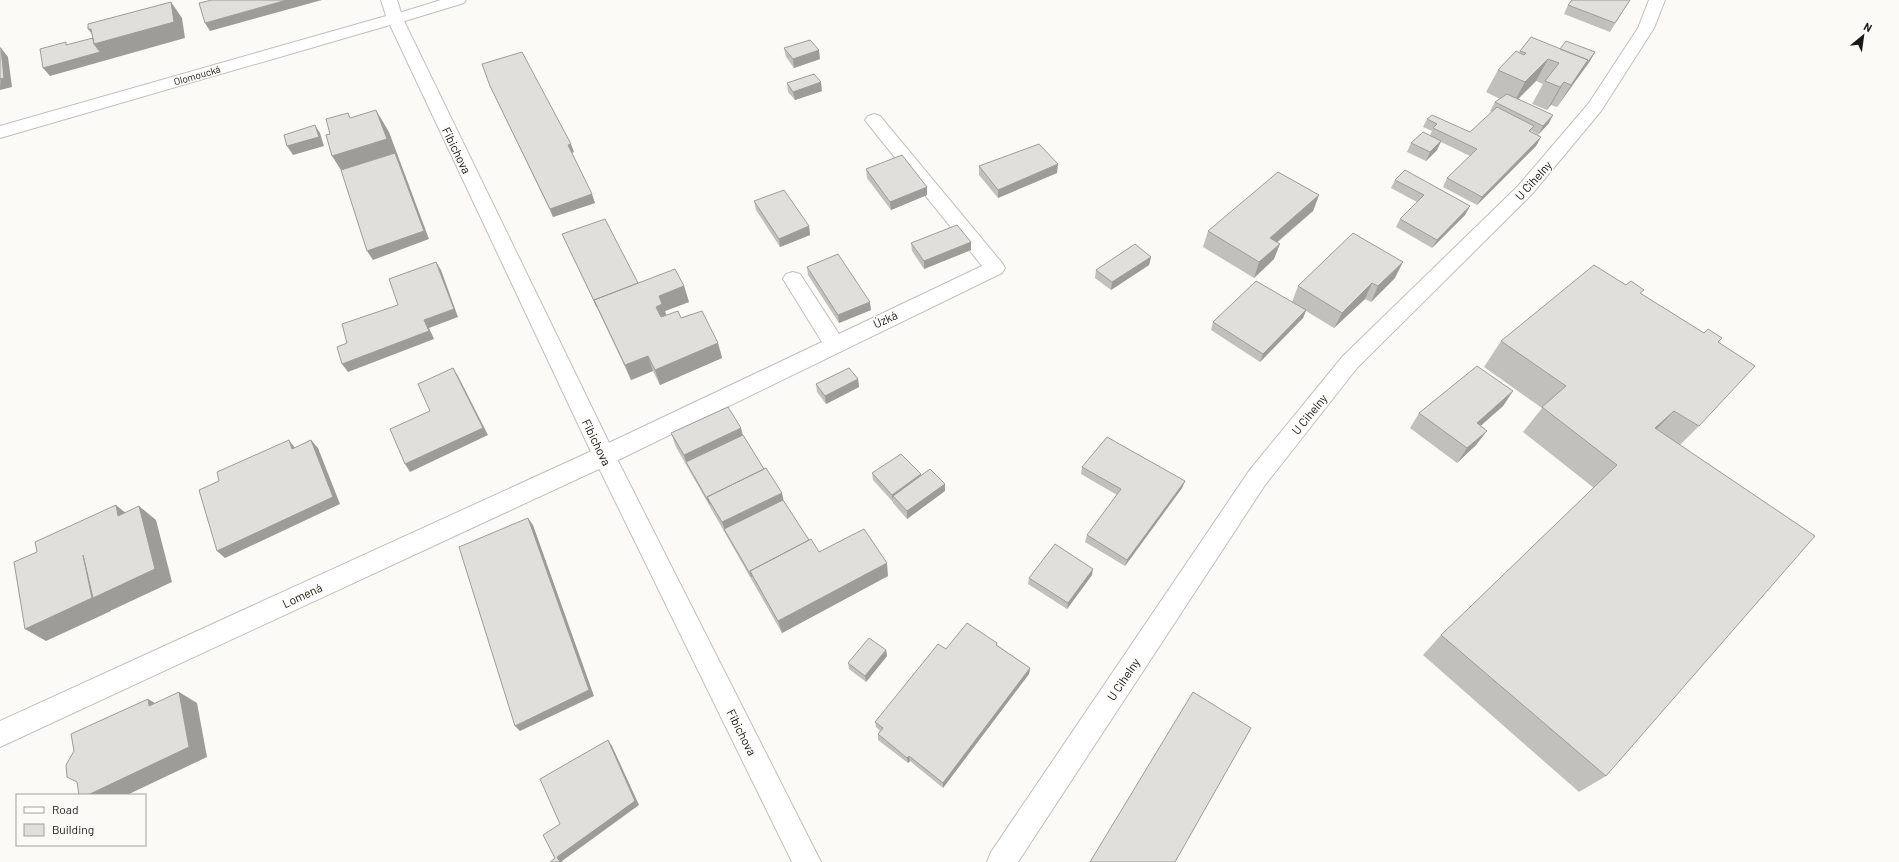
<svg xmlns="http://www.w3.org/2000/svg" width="1899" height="862" viewBox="0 0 1899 862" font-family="Barlow,sans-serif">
  <rect width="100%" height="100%" fill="#fcfaf6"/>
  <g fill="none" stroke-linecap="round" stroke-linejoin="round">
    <defs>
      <path id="minor" d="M 441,0 L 466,0 L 464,3 L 395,24 L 389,22 L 387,19 L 389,16 Z
        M 1649,0 L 1665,0 L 1654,28 L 1601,111 L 1532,194 L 1357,368 L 1265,485 L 1018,862 L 987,862 L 991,852 L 1249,471 L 1343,356 L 1518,186 L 1589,103 L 1638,28 Z
        M 874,114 L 880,116 L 1002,263 L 1005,268 L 1002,273 L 612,463 L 0,747 L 0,721 L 596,449 L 822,342 L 783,279 L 786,274 L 793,272 L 800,274 L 839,334 L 982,266 L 868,124 L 865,120 L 868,116 Z"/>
      <path id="tertiary" d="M 381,0 L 397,0 L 403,19 L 614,453 L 821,862 L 792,862 L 593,456 L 390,25 L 0,138 L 0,126 L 386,16 Z"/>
    </defs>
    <use href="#minor" stroke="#c1bfbc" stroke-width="2"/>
    <use href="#tertiary" stroke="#c1bfbc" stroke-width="2"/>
    <use href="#minor" fill="#fff" fill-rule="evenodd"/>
    <use href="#tertiary" fill="#fff" fill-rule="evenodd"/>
  </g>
  <path fill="#c1c0bc" d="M 1572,0 L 1630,0 L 1610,32 L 1564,14 L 1568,5 Z
    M 784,48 L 820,59 L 794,68 L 786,57 Z
    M 1560,49 L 1595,52 L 1590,61 L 1557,107 L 1551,105 L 1547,110 L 1532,104 L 1543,84 L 1536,81 L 1518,99 L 1549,123 L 1538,135 L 1531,131 L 1530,132 L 1541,137 L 1536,146 L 1477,205 L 1443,187 L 1447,178 L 1470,156 L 1441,142 L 1437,150 L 1426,161 L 1407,152 L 1411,143 L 1430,135 L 1432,131 L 1423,127 L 1427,119 L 1470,132 L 1492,112 L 1490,111 L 1495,102 L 1500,99 L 1486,92 L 1498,70 L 1519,52 L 1520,51 Z
    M 787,83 L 822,91 L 795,100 L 788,92 Z
    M 490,86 L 574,152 L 572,153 L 595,203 L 553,217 Z
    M 979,166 L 1057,173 L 998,198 L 979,175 Z
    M 866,169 L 927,195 L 891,210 L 867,178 Z
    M 1395,180 L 1470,206 L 1465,215 L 1432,248 L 1396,227 L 1400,219 L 1417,202 L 1391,188 Z
    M 1319,195 L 1313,211 L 1278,242 L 1274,259 L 1254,278 L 1203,247 L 1208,231 Z
    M 754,201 L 809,226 L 810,235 L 780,247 L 756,210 Z
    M 562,234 L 638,283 L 684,286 L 689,302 L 665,311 L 666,315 L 681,318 L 718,343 L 722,358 L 660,385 L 653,371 L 631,380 Z
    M 911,243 L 971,250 L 924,269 L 912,251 Z
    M 1151,257 L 1149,265 L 1111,290 L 1095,278 L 1096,270 Z
    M 807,267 L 871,310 L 839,323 L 808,275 Z
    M 1395,278 L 1371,302 L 1365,299 L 1334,328 L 1306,311 L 1303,318 L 1260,362 L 1211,330 L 1213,322 L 1292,302 L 1298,286 Z
    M 1641,294 L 1718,342 L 1699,426 L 1680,445 L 1606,776 L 1579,792 L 1423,655 L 1441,635 L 1594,488 L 1523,432 L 1542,408 L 1484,367 L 1501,341 Z
    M 858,379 L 859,387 L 826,404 L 817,392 L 816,384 Z
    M 1513,391 L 1503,406 L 1480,426 L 1476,445 L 1457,463 L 1410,428 L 1419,413 Z
    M 671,433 L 743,435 L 764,469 L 782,493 L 783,500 L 809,540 L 819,552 L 888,576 L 782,633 L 676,447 Z
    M 1082,467 L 1185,481 L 1182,488 L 1125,566 L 1085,542 L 1087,535 L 1117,495 L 1081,474 Z
    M 872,473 L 921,476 L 945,484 L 945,491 L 907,519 L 893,503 L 893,502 L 873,480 Z
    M 1092,575 L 1067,609 L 1028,584 L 1029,578 Z
    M 997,645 L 1030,668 L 1029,674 L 943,788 L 910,761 L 908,763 L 878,740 L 878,734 L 880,731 L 876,727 L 875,722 L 946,649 Z
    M 886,650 L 887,656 L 866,682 L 849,669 L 848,663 Z"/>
  <path fill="#9d9c99" d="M 287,0 L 322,0 L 210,31 L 205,23 Z
    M 171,2 L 182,18 L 185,38 L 50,76 L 43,68 L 98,42 L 88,29 Z
    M 1,48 L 8,57 L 12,87 L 0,90 Z
    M 819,50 L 820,59 L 794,68 L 793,59 Z
    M 1595,52 L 1590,61 L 1574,83 L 1579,74 Z
    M 1548,59 L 1536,81 L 1513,104 L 1525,82 Z
    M 1588,60 L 1574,83 L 1557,107 L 1571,85 Z
    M 821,82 L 822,91 L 795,100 L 793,92 Z
    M 1564,82 L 1551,105 L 1547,110 L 1560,87 Z
    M 376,110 L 389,132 L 429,239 L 373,260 L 367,251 L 346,178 L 332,156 Z
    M 1553,115 L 1549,123 L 1538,135 L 1543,126 Z
    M 315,125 L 320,133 L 324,146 L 293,155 L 287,146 Z
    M 1541,137 L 1536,146 L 1477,205 L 1482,197 Z
    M 1441,141 L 1437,150 L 1426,161 L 1430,152 Z
    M 571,144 L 574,152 L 571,153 L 568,145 Z
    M 1058,164 L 1057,173 L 998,198 L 998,190 Z
    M 927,187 L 927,195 L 891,210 L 890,202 Z
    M 592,194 L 595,203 L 553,217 L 550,209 Z
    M 1319,195 L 1313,211 L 1264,253 L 1270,238 Z
    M 1470,206 L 1465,215 L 1432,248 L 1437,240 Z
    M 809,226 L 810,235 L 780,247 L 779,239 Z
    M 971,242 L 971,250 L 924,269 L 924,261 Z
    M 1280,244 L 1274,259 L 1254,278 L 1259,262 Z
    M 1151,257 L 1149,265 L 1111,290 L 1112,282 Z
    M 436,262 L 441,270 L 458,317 L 429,328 L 434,339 L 348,372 L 342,364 L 424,320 Z
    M 1403,262 L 1395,278 L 1371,302 L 1378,286 Z
    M 1372,283 L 1365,299 L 1334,328 L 1342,313 Z
    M 684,286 L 689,302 L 665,311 L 667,319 L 661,322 L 656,307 L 659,296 Z
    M 870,302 L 871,310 L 839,323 L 838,315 Z
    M 1306,310 L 1303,318 L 1260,362 L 1263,354 Z
    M 718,343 L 722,358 L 660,385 L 655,370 Z
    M 648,356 L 653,371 L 631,380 L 625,365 Z
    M 453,368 L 458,376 L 488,435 L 410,472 L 405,464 Z
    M 858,379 L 859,387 L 826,404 L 825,396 Z
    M 1513,391 L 1503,406 L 1467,438 L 1477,423 Z
    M 1674,411 L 1650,436 L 1655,428 Z
    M 741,428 L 745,443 L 686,462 L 684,455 Z
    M 1487,431 L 1476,445 L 1457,463 L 1467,448 Z
    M 289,440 L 295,448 L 292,449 Z
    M 311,440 L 318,448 L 340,504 L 225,558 L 217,551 Z
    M 921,474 L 921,482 L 893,496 L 893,502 L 892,495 Z
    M 1185,481 L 1182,488 L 1125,566 L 1127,560 Z
    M 945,484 L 945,491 L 907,519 L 907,511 Z
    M 782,493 L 785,507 L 724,529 L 727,536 L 722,522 Z
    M 116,505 L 133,519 L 118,516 Z
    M 139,506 L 156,520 L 172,582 L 112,610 L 111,610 L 111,611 L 46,641 L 25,629 L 83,555 Z
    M 528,518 L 533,525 L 594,696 L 520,731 L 515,726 Z
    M 887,563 L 888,576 L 782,633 L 778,621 Z
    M 1093,569 L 1092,575 L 1067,609 L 1068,603 Z
    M 886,650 L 887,656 L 866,682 L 865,676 Z
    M 1030,668 L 1029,674 L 943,788 L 943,783 Z
    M 179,692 L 197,703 L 207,757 L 127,795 L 88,795 Z
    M 148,699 L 167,710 L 149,706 Z
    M 608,740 L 612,746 L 639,805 L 562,861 L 563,862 L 560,862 L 557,857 Z
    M 909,756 L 910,761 L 908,763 L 907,758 Z"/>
  <path fill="#e0dfdb" stroke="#9d9c99" d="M 212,0 L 287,0 L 205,23 L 199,3 Z
    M 1572,0 L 1630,0 L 1615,23 L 1568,5 Z
    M 171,2 L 174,22 L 94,44 L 91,29 L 88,29 L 88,24 Z
    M 1531,37 L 1588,60 L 1571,85 L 1564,82 L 1560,87 L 1545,81 L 1559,63 L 1548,59 L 1525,82 L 1498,70 L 1516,51 L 1524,55 L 1526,53 L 1520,51 Z
    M 93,38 L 94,44 L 100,52 L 43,68 L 40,49 L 66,42 L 66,45 Z
    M 810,40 L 819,50 L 793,59 L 784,48 Z
    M 1566,41 L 1595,52 L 1579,74 L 1588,60 L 1560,49 Z
    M 0,48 L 1,48 L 4,78 L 0,79 Z
    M 522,52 L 571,144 L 568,145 L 592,194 L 550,209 L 490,86 L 482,64 Z
    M 814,74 L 821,82 L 793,92 L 787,83 Z
    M 1507,94 L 1553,115 L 1543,126 L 1495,102 Z
    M 1497,107 L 1534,126 L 1529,131 L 1541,137 L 1482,197 L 1447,178 L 1477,149 L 1433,128 L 1437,124 L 1427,119 L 1432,115 L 1470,132 Z
    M 376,110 L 387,139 L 332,156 L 326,135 L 330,134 L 326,119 L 348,113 L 350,118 Z
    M 315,125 L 319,137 L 287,146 L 284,135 Z
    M 1423,132 L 1441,141 L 1430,152 L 1411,143 Z
    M 1039,144 L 1058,164 L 998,190 L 979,166 Z
    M 395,153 L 424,231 L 367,251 L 341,170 Z
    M 902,155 L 927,187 L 890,202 L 866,169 Z
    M 1405,170 L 1470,206 L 1437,240 L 1400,219 L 1424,195 L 1395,180 Z
    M 1278,172 L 1319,195 L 1270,238 L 1280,244 L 1259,262 L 1208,231 Z
    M 784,190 L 809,226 L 779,239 L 754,201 Z
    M 605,219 L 638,283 L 594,300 L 597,307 L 562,234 Z
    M 957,225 L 971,242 L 924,261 L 911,243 Z
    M 1353,233 L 1403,262 L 1378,286 L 1372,283 L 1342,313 L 1298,286 Z
    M 1135,244 L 1151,257 L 1112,282 L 1096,270 Z
    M 838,254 L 870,302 L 838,315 L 807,267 Z
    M 436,262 L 454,309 L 424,320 L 429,331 L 342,364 L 337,347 L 347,343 L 342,324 L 398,305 L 389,279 Z
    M 1594,265 L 1626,285 L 1631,281 L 1644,290 L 1640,293 L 1704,333 L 1708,329 L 1722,338 L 1718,342 L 1755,366 L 1699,426 L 1674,411 L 1655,428 L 1815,536 L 1606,776 L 1441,635 L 1617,465 L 1542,407 L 1566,386 L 1501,341 Z
    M 675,269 L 684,286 L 659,296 L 662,304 L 656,307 L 661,317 L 678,311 L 681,318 L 702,311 L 718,343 L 655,370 L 648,356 L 625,365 L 594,300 Z
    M 1256,281 L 1306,310 L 1263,354 L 1213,322 Z
    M 1477,366 L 1513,391 L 1477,423 L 1487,431 L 1467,448 L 1419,413 Z
    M 453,368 L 483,428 L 405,464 L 390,429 L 430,411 L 418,384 Z
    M 849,368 L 858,379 L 825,396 L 816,384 Z
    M 728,407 L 741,428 L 684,455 L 671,433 Z
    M 743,435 L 764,469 L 707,497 L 710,504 L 686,462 Z
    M 1107,437 L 1185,481 L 1127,560 L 1087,535 L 1121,489 L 1082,467 Z
    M 289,440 L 292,449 L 311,440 L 333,497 L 217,551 L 199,490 L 219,481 L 217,472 Z
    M 901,454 L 921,474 L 892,495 L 872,473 Z
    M 766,468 L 782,493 L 722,522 L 707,497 Z
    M 930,469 L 945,484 L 907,511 L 893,496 Z
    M 783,500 L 809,540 L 750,571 L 752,577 L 724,529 Z
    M 116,505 L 118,516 L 139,506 L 155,569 L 93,598 L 83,555 L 92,598 L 25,629 L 14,562 L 37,552 L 35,542 Z
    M 528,518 L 589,690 L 515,726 L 459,547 Z
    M 864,529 L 887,563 L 778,621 L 750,571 L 811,539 L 819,552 Z
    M 1055,544 L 1093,569 L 1068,603 L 1029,578 Z
    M 967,623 L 997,643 L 996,645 L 1030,668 L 943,783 L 909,756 L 907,758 L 878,734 L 883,728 L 875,722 L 938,644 L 946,649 Z
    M 869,638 L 886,650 L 865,676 L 848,663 Z
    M 179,692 L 189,747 L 88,795 L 79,795 L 77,782 L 67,777 L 66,765 L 74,751 L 71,734 L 148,699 L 149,706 Z
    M 1193,692 L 1251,728 L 1175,862 L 1090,862 Z
    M 608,740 L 635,801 L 557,857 L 560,862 L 550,862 L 555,858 L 543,835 L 560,824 L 540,779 Z"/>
  <g text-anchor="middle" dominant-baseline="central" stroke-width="3" stroke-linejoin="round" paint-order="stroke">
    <g font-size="10" fill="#191817" stroke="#fcfaf6">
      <text transform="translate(197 75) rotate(-16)">Olomoucká</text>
    </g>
    <g font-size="12" fill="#191817" stroke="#fcfaf6">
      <text transform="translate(457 150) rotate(64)">Fibichova</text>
      <text transform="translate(1533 180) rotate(-48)">U Cihelny</text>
      <text transform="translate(885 319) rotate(-25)">Úzká</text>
      <text transform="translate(1309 414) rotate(-51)">U Cihelny</text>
      <text transform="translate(597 442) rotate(64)">Fibichova</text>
      <text transform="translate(302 595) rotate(-25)">Lomená</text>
      <text transform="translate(1123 679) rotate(-56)">U Cihelny</text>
      <text transform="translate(742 732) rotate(63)">Fibichova</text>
    </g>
  </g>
  <rect x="16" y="794" width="130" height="52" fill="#fcfaf6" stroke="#a1a09d"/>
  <rect x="24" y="807" width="20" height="6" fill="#ffffff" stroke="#a1a09d"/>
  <text x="52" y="814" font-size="12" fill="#191817">Road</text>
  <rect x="24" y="824" width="20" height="12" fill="#e0dfdb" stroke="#a1a09d"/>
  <text x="52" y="834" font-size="12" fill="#191817">Building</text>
  <g transform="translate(1863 36) rotate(29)" stroke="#fcfaf6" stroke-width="3" paint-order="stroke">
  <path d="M0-3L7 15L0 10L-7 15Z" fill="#191817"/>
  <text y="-6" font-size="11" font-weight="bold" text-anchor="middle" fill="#191817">N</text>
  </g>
</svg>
